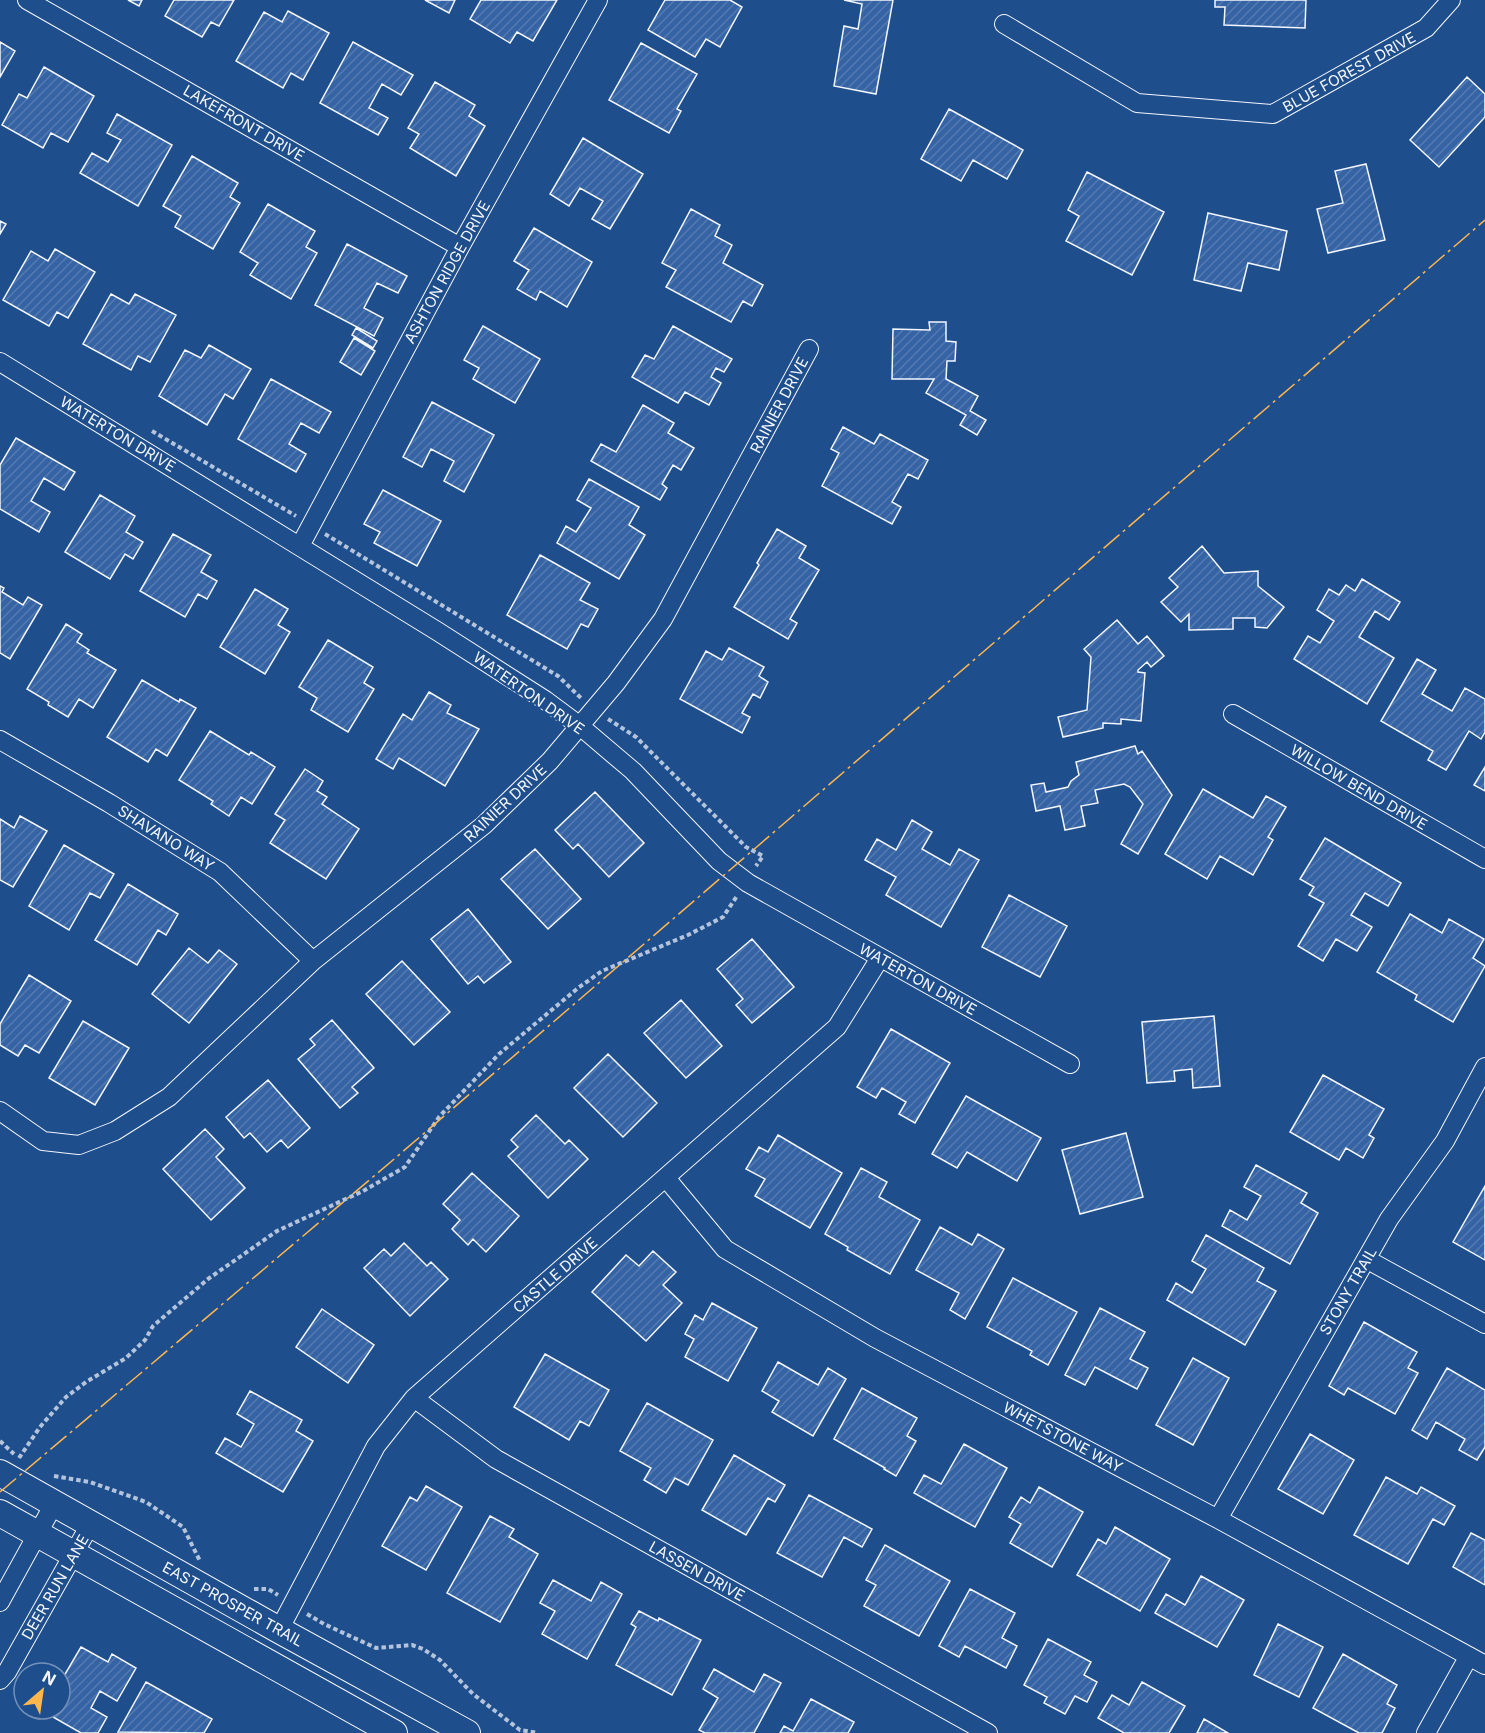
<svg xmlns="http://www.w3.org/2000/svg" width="1485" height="1733" viewBox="0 0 1485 1733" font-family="Inter,sans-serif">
  <defs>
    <pattern id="building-hatch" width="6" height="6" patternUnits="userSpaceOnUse" patternTransform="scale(1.5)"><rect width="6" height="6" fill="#3563a3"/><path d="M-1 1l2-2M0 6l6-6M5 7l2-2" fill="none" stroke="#537ab1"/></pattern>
  </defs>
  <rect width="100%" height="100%" fill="#1f4e8c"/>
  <path fill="url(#building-hatch)" stroke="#f2f6ff" stroke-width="1.5" d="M 128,0 L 142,0 L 139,6 Z
    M 174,0 L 234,0 L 219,26 L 211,22 L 202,37 L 165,16 Z
    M 425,0 L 455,0 L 449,13 Z
    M 481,0 L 557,0 L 533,41 L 517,32 L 510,43 L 470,19 Z
    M 665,0 L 730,0 L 742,7 L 720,47 L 706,39 L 695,57 L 648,30 Z
    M 893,0 L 876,94 L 834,86 L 844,26 L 858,29 L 862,4 L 844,0 Z
    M 1215,0 L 1306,0 L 1305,28 L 1224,25 L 1225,7 L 1215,7 Z
    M 288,11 L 329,33 L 303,80 L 291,73 L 283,88 L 236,61 L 264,12 L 282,22 Z
    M 0,42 L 15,51 L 0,77 Z
    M 353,42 L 413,75 L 401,95 L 382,84 L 369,108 L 388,118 L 378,135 L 320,103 Z
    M 641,43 L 697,74 L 677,109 L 681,111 L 669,133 L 609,100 Z
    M 44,67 L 94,96 L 68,142 L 51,133 L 43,148 L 2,125 L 19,94 L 27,98 Z
    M 1467,77 L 1485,94 L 1485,117 L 1439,167 L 1410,140 Z
    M 435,82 L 475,105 L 469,116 L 485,126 L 456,176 L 410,148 L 419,134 L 408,128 Z
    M 949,109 L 1023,150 L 1007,179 L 973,160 L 961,181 L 921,159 Z
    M 117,114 L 172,145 L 138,206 L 80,173 L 92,153 L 108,162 L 121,140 L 107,133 Z
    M 583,138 L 643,174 L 610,229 L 592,219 L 603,201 L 580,188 L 569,206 L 550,194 Z
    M 192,156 L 238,183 L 230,197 L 240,203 L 213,249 L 175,227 L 181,216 L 163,206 Z
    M 1366,164 L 1385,240 L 1328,253 L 1317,209 L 1343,203 L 1335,171 Z
    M 1087,172 L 1164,212 L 1132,275 L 1066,241 L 1079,216 L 1068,210 Z
    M 268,204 L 315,231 L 306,247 L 317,253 L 291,299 L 250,275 L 258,263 L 240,252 Z
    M 691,209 L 720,225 L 715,236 L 732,245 L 723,263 L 763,285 L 752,306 L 743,301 L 731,322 L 666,287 L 676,270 L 662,263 Z
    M 1208,213 L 1287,231 L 1279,270 L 1248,263 L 1241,291 L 1194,280 Z
    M 0,221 L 6,224 L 0,234 Z
    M 534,228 L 592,262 L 567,307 L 540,291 L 536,300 L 517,289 L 529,270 L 514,261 Z
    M 347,244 L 407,276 L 398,293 L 377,283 L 364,308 L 383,318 L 374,336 L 315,305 Z
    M 55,249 L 95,272 L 68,318 L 57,312 L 49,326 L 3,300 L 31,251 L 48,261 Z
    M 111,294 L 129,304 L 135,294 L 176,315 L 150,362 L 138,356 L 131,370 L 83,344 Z
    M 929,322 L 946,322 L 946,341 L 956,342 L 955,361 L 947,361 L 946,379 L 978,396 L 970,411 L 986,420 L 977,435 L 960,425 L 966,415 L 926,393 L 934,379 L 892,379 L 893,329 L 930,330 Z
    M 483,326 L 540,359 L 515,403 L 473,379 L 479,368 L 464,360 Z
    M 673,326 L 732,359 L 724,372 L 716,368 L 711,377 L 721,383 L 709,405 L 685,392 L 678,403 L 632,377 L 645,355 L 654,359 Z
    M 356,328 L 377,341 L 373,348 L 352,335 Z
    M 354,338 L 375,351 L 361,375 L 340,362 Z
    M 209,345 L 251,369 L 233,399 L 225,394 L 207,425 L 159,396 L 185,350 L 201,358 Z
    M 271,379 L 331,412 L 319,433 L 301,423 L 289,444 L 306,454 L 296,472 L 238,439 Z
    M 432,402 L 494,435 L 464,492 L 444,481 L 454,461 L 431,449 L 422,467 L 403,457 Z
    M 643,405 L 674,423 L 668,433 L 694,448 L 681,470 L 673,465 L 662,484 L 667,488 L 660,500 L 591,461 L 601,444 L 616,452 Z
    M 843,427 L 874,444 L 880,434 L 928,460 L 918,479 L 908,474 L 892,502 L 901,507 L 892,524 L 822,486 L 839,453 L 831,449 Z
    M 16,438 L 75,472 L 64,490 L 44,478 L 31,501 L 50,512 L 39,532 L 0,509 L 0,465 Z
    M 589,479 L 639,507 L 629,525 L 645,535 L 619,579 L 557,543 L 566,526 L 576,532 L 591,508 L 577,500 Z
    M 383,490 L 441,521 L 417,566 L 374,543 L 380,532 L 364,524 Z
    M 100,495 L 135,516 L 126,532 L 143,542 L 133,559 L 125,554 L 110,579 L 65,552 Z
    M 777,529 L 806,546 L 799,558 L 819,570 L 790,619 L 797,623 L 788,639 L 734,607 L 759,565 L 757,563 Z
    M 173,534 L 211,555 L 201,572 L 217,581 L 207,599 L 198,594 L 185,617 L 140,591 Z
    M 1202,546 L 1224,573 L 1258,571 L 1258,586 L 1284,607 L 1267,628 L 1255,627 L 1255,618 L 1233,618 L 1233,629 L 1189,630 L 1189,614 L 1181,622 L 1161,602 L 1178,587 L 1169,578 Z
    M 540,555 L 590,583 L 580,600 L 598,609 L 588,627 L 581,624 L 567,649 L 507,615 Z
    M 1362,579 L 1400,602 L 1389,620 L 1375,611 L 1359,637 L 1394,658 L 1367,704 L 1294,659 L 1308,636 L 1320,643 L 1334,621 L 1317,610 L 1329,589 L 1339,595 L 1346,585 L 1355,591 Z
    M 0,586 L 4,588 L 2,592 L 23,605 L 28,597 L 42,605 L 10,659 L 0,653 Z
    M 255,589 L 288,609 L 278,625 L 290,632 L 265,674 L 220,647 Z
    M 1117,620 L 1138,644 L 1147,636 L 1164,656 L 1151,667 L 1147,662 L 1138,670 L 1138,672 L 1145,673 L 1141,721 L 1121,719 L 1121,724 L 1103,723 L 1103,728 L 1063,737 L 1058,717 L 1087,710 L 1091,657 L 1084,649 Z
    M 66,624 L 82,634 L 77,642 L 89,650 L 87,653 L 116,670 L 93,708 L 79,699 L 68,717 L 48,705 L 49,702 L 27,689 Z
    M 328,640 L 373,667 L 364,683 L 374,689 L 348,732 L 311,710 L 317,698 L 299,687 Z
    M 729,648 L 764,667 L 759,676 L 768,682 L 760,698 L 753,694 L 742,713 L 750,717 L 742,733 L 680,699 L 706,651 L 722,660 Z
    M 1417,659 L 1436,670 L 1422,694 L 1452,711 L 1465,688 L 1485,699 L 1485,732 L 1481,739 L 1469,731 L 1446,770 L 1428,760 L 1433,751 L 1381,721 Z
    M 142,680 L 179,702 L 180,699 L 196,708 L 167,756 L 156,749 L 148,762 L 107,737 Z
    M 429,692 L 451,705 L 447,713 L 479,729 L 445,786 L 399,758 L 393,769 L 376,759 L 403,714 L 412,720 Z
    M 210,731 L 249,755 L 251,752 L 275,767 L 252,804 L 241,797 L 229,816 L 211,804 L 213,801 L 179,780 Z
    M 1135,746 L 1138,754 L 1142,751 L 1172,795 L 1138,854 L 1121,844 L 1143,804 L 1130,787 L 1124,784 L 1095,790 L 1098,803 L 1081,806 L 1085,826 L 1065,830 L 1060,806 L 1036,811 L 1031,785 L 1044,783 L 1046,792 L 1068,787 L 1071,781 L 1079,775 L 1076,762 Z
    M 1485,767 L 1485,791 L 1474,785 Z
    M 305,769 L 323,781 L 317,791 L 327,797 L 322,804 L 359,829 L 326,879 L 270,843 L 285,820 L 275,814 Z
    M 1203,789 L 1253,818 L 1266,796 L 1286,807 L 1268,837 L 1273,840 L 1253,875 L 1220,856 L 1207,879 L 1165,854 Z
    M 595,792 L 644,843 L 609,877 L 578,844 L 573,849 L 555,830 Z
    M 20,816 L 47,831 L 13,887 L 0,880 L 0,819 L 14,828 Z
    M 912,820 L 932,832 L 922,849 L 950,865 L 959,849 L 979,860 L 941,927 L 886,895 L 896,877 L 865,860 L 877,839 L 896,850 Z
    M 1325,838 L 1401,883 L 1388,906 L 1365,893 L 1351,915 L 1372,927 L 1357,951 L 1336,939 L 1323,961 L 1298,946 L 1324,903 L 1309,895 L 1314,887 L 1300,879 Z
    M 64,845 L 114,874 L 100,898 L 90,893 L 69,930 L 29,906 Z
    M 535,849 L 581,899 L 548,929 L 501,879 Z
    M 128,884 L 178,914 L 166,935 L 158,930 L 137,965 L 95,940 Z
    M 1009,895 L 1067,926 L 1040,977 L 982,947 Z
    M 468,909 L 511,962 L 484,983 L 478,976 L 468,984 L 431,939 Z
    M 1410,914 L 1442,933 L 1449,919 L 1484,939 L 1473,958 L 1485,966 L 1453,1022 L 1415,1000 L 1417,995 L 1377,972 Z
    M 752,939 L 794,987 L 752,1023 L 736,1005 L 743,999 L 717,969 Z
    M 189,948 L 208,963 L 219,950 L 237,964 L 189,1023 L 152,994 Z
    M 402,961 L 450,1012 L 414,1045 L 366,994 Z
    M 29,975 L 71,1001 L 39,1053 L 25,1045 L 18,1056 L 0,1045 L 0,1024 Z
    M 681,1000 L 722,1046 L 686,1078 L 644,1033 Z
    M 1214,1016 L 1220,1086 L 1193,1088 L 1192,1069 L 1174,1071 L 1175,1081 L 1147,1083 L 1142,1022 Z
    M 332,1020 L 374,1068 L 352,1087 L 358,1093 L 340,1108 L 298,1059 L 315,1045 L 310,1039 Z
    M 83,1021 L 129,1048 L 95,1105 L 49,1078 Z
    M 891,1029 L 950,1063 L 915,1123 L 899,1114 L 906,1102 L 882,1088 L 876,1098 L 857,1087 Z
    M 608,1054 L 657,1103 L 623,1137 L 574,1088 Z
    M 1323,1075 L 1384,1109 L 1369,1135 L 1374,1138 L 1363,1158 L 1346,1148 L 1339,1160 L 1290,1132 Z
    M 268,1080 L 310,1128 L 288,1148 L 281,1140 L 267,1152 L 250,1133 L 244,1138 L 226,1117 Z
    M 966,1096 L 1041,1138 L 1017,1181 L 967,1152 L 957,1168 L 932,1154 Z
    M 536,1115 L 565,1144 L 569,1140 L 588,1159 L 548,1198 L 508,1156 L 518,1147 L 511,1140 Z
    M 205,1129 L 224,1149 L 216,1157 L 245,1188 L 211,1220 L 163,1169 Z
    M 1126,1133 L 1143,1197 L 1080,1214 L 1062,1150 Z
    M 778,1135 L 842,1173 L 810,1228 L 755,1196 L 765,1179 L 746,1169 L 759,1147 L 768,1152 Z
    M 1256,1165 L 1307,1193 L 1301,1203 L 1318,1213 L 1290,1264 L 1222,1226 L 1230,1210 L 1247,1220 L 1261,1196 L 1244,1187 Z
    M 861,1168 L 887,1182 L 879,1197 L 920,1220 L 890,1274 L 847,1250 L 848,1247 L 825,1234 Z
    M 472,1173 L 519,1216 L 486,1252 L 473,1239 L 468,1245 L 452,1229 L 460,1220 L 443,1204 Z
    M 1485,1186 L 1485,1260 L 1453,1242 Z
    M 940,1227 L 972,1245 L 978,1234 L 1004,1249 L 965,1319 L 950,1310 L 959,1293 L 916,1270 Z
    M 1206,1235 L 1264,1268 L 1257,1281 L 1276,1291 L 1245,1345 L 1167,1300 L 1176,1283 L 1192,1293 L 1206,1269 L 1192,1261 Z
    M 404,1243 L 427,1266 L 431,1262 L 448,1279 L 410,1316 L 364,1268 L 384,1249 L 391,1256 Z
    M 653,1251 L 676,1272 L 663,1285 L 682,1303 L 646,1341 L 592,1292 L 626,1255 L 639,1266 Z
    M 1013,1278 L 1077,1312 L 1048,1365 L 1030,1355 L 1032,1351 L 987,1327 Z
    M 712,1303 L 757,1328 L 728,1381 L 685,1357 L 694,1339 L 685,1334 L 695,1315 L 703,1320 Z
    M 1100,1308 L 1145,1332 L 1130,1359 L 1148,1368 L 1137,1389 L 1095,1367 L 1085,1385 L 1065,1375 Z
    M 322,1309 L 374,1345 L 348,1383 L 296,1347 Z
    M 1364,1322 L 1417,1352 L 1408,1368 L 1418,1373 L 1395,1414 L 1348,1388 L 1344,1395 L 1329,1386 Z
    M 545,1354 L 609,1390 L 589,1426 L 580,1421 L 569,1440 L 514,1407 Z
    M 1193,1358 L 1229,1378 L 1193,1445 L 1156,1425 Z
    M 778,1362 L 818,1385 L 828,1368 L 846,1379 L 813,1436 L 772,1412 L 779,1401 L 762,1391 Z
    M 1447,1368 L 1485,1390 L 1485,1447 L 1477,1460 L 1459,1450 L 1465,1439 L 1436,1422 L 1427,1439 L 1412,1430 Z
    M 862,1388 L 917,1418 L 907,1436 L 916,1441 L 896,1476 L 884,1469 L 885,1468 L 834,1439 Z
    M 250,1391 L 302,1420 L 296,1431 L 313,1441 L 283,1492 L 216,1453 L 225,1438 L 241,1447 L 254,1424 L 237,1414 Z
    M 647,1403 L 713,1440 L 688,1485 L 675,1478 L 666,1493 L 644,1480 L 651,1468 L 620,1451 Z
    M 1310,1434 L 1354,1460 L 1323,1514 L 1278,1489 Z
    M 964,1444 L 1007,1468 L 975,1527 L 914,1493 L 924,1475 L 941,1484 Z
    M 734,1455 L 785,1485 L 775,1502 L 768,1498 L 746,1535 L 702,1510 Z
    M 1386,1477 L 1417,1494 L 1421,1487 L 1455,1506 L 1444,1525 L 1433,1519 L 1408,1564 L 1354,1535 Z
    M 426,1486 L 462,1507 L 426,1570 L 382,1546 L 410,1497 L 417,1501 Z
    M 1039,1487 L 1083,1512 L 1052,1567 L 1010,1543 L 1021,1524 L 1009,1517 L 1021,1497 L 1030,1503 Z
    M 809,1495 L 872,1529 L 862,1547 L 844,1537 L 822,1577 L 777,1553 Z
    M 490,1516 L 514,1529 L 509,1537 L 538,1554 L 500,1622 L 447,1593 Z
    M 1115,1527 L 1170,1559 L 1140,1611 L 1077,1575 L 1098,1539 L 1106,1544 Z
    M 1471,1533 L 1485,1540 L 1485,1585 L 1453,1567 Z
    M 885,1545 L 950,1581 L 919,1636 L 864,1606 L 876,1585 L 866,1580 Z
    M 1201,1576 L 1244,1600 L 1217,1647 L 1155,1613 L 1166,1594 L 1185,1605 Z
    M 553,1580 L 591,1601 L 601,1582 L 622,1594 L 587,1659 L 542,1634 L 555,1611 L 540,1603 Z
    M 970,1589 L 1015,1613 L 1002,1638 L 1017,1646 L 1006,1668 L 965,1646 L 959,1657 L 939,1646 Z
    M 639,1611 L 658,1621 L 659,1618 L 701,1640 L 672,1695 L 616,1665 L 636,1627 L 631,1624 Z
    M 1278,1624 L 1323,1647 L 1299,1697 L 1254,1675 Z
    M 1048,1639 L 1091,1662 L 1084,1675 L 1097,1682 L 1087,1702 L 1075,1696 L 1065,1714 L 1044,1703 L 1047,1697 L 1024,1685 Z
    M 81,1647 L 108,1662 L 112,1654 L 136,1668 L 117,1701 L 100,1691 L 91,1708 L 107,1717 L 98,1733 L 81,1733 L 39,1709 L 60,1709 L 60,1674 L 64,1676 Z
    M 1343,1654 L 1397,1685 L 1387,1704 L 1395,1708 L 1382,1733 L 1359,1733 L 1313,1708 Z
    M 714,1669 L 754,1692 L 764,1674 L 781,1683 L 754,1733 L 705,1733 L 699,1730 L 718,1698 L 703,1689 Z
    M 146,1682 L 212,1719 L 204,1733 L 118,1732 Z
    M 1142,1682 L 1185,1706 L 1169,1733 L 1124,1733 L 1098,1718 L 1112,1695 L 1129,1705 Z
    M 811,1699 L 854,1722 L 848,1733 L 780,1733 L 784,1726 L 793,1731 Z
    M 1204,1719 L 1228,1733 L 1197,1733 Z"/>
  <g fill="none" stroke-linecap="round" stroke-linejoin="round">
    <defs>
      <path id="street" d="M 27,0 L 460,247
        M 1004,24 L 1137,103 L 1273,114 L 1426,28 L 1451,0
        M 0,362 L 437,631 L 545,700 L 580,726 L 633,771 L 719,861 L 748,883 L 1070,1064
        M 300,546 L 460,247 L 598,0
        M 1233,714 L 1485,859
        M 0,740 L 109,803 L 220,872 L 313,961
        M 0,1111 L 43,1141 L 79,1145 L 115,1131 L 169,1097 L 313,961 L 484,825 L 550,761 L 616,683 L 663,619 L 809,349
        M 666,1178 L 725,1249 L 875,1338 L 1218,1519 L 1485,1665
        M 1366,1259 L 1485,1324
        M 414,1398 L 496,1459 L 988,1733
        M 1218,1519 L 1389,1219 L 1445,1141 L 1485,1067
        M 0,1602 L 54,1504
        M 279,1630 L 376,1446 L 414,1398 L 837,1027 L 880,958
        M 0,1680 L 7,1672 L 91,1523
        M 1426,1733 L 1469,1656"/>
      <path id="secondary" d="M 0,1473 L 279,1630 L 467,1733
        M 0,1513 L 394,1733"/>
    </defs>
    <use href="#street" stroke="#f2f6ff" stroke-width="20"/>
    <use href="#secondary" stroke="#f2f6ff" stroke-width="28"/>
    <path stroke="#b3c4dc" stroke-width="4" stroke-dasharray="4.5 3" stroke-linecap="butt" d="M 152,431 L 296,516
      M 325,534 L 558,676 L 581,698
      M 608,719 L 636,737 L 746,847 L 763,856 L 756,866
      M 0,1441 L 14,1454
      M 19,1458 L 40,1427 L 66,1397 L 86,1382 L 126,1358 L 145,1340 L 153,1326 L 208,1279 L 277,1231 L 363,1191 L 405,1167 L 439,1117 L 499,1054 L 578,988 L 602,971 L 688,935 L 723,917 L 737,896
      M 54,1476 L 90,1482 L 146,1502 L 183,1527 L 200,1561
      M 254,1589 L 268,1589 L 278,1595
      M 307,1614 L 324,1624 L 376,1648 L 412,1645 L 423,1649 L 440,1660 L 473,1694 L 520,1730 L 538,1733"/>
    <use href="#street" stroke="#1f4e8c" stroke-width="18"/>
    <use href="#secondary" stroke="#1f4e8c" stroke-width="26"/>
    <path stroke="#ffb74d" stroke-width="1.5" stroke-dasharray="21 4.5 3 4.5" stroke-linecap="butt" d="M 0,1492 L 393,1160 L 1485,220"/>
  </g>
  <g text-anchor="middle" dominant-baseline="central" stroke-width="4.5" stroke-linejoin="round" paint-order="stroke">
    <g font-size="15" fill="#f2f6ff" stroke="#1f4e8c">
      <text transform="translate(1349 72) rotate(-29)">BLUE FOREST DRIVE</text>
      <text transform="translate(244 123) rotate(30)">LAKEFRONT DRIVE</text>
      <text transform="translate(447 272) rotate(-61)">ASHTON RIDGE DRIVE</text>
      <text transform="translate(779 405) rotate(-62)">RAINIER DRIVE</text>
      <text transform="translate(118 434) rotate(31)">WATERTON DRIVE</text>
      <text transform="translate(529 693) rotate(35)">WATERTON DRIVE</text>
      <text transform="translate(1359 787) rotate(30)">WILLOW BEND DRIVE</text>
      <text transform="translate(505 803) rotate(-43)">RAINIER DRIVE</text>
      <text transform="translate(166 838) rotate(32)">SHAVANO WAY</text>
      <text transform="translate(918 979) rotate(29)">WATERTON DRIVE</text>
      <text transform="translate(555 1275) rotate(-41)">CASTLE DRIVE</text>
      <text transform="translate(1348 1291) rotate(-60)">STONY TRAIL</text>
      <text transform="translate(1063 1437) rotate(28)">WHETSTONE WAY</text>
      <text transform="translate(697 1571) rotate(29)">LASSEN DRIVE</text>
      <text transform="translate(55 1587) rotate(-60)">DEER RUN LANE</text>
      <text transform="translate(233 1604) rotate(29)">EAST PROSPER TRAIL</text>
    </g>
  </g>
  <g transform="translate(42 1691) rotate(29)"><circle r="28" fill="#1f4e8c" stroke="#7391ba" stroke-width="1.5"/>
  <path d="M0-4.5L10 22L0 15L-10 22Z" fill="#ffb74d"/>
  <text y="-9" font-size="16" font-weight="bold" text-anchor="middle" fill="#f2f6ff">N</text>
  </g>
</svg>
